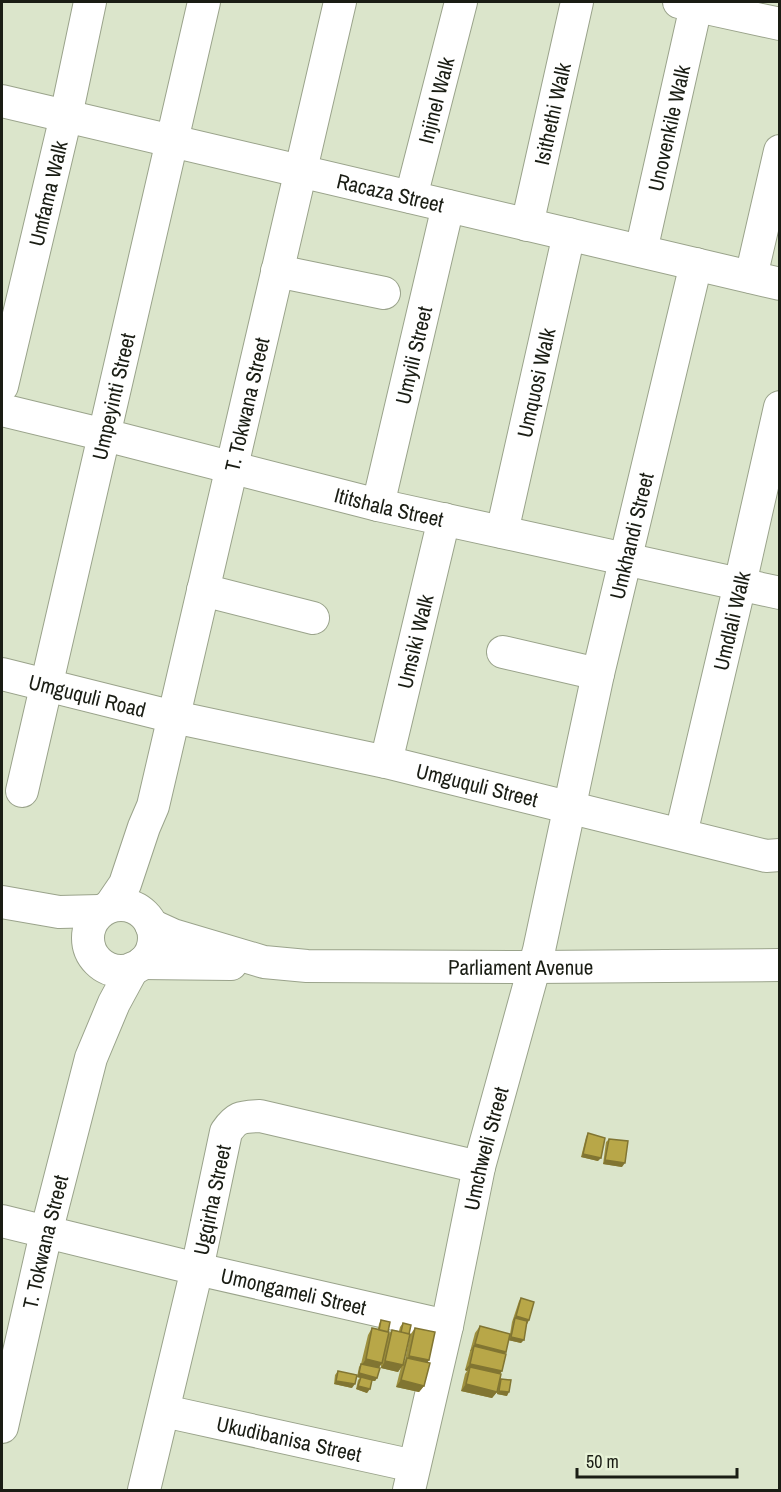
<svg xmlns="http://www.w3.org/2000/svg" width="781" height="1492" viewBox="0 0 781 1492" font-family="'Archivo Narrow',sans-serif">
  <rect width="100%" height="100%" fill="#dbe5cb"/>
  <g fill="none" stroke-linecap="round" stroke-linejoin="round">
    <defs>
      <g id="minor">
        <path d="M 679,2 L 780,24"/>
        <path id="s1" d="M 2,101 L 780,284"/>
        <path id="s2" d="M 411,197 L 461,2"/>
        <path id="s3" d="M 527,225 L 577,2"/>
        <path id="s4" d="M 641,251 L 696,6"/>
        <path d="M 277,271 L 384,293"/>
        <path d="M 751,277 L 780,151"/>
        <path id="s5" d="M 2,386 L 66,116 L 90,2"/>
        <path id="s6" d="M 2,410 L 105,435 L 378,505 L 780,593"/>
        <path id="s7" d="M 378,505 L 448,206"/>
        <path id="s8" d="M 502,532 L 569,234"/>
        <path d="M 203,590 L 313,618"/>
        <path d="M 503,652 L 598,674"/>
        <path id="s9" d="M 2,674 L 174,717 L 386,762 L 766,856 L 780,855"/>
        <path id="s10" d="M 386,762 L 444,519"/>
        <path id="s11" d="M 22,791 L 204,2"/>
        <path id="s12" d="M 681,834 L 740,584 L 780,407"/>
        <path d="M 2,902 L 59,912 L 100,911"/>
        <circle cx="121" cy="938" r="33"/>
        <path id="s13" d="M 110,906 L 125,884 L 144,827 L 153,806 L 340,2"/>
        <path id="s14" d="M 151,925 L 173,935 L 264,962 L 307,966 L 534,967 L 780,965"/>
        <path d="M 142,963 L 231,964"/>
        <path id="s15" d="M 2,1221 L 197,1269 L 447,1326"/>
        <path id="s16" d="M 164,1411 L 414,1466"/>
        <path id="s17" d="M 2,1427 L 46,1233 L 91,1058 L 114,1003 L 133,968"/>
        <path id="s18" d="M 144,1490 L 197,1269 L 226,1132 C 237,1116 242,1117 260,1116 L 479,1167"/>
        <path id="s19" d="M 409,1490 L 447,1326 L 479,1167 L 539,950 L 598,674 L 696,264"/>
      </g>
    </defs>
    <use href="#minor" stroke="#9aa38b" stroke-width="34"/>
    <use href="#minor" stroke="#fff" stroke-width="32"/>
  </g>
  <path fill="#9e903e" d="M 588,1133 L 598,1161 L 581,1157 L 586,1137 Z
    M 609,1139 L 622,1167 L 603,1164 L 606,1142 Z
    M 521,1298 L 529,1320 L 527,1324 L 521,1343 L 508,1340 L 504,1354 L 502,1371 L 500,1374 L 500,1381 L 501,1379 L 507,1396 L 497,1394 L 497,1392 L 492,1398 L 461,1391 L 465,1374 L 467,1371 L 465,1370 L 475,1333 L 480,1326 L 510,1334 L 512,1322 L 519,1301 Z
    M 381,1320 L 388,1332 L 388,1335 L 392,1330 L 399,1331 L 400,1327 L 403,1323 L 404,1362 L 405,1360 L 410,1335 L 415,1328 L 429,1360 L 427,1363 L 424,1386 L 419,1392 L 396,1387 L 401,1367 L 398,1372 L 381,1368 L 381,1364 L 379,1368 L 377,1378 L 375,1381 L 372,1381 L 367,1393 L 356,1389 L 358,1380 L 360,1378 L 357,1377 L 359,1367 L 361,1364 L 368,1335 L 372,1328 L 378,1329 L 379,1324 Z
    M 338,1371 L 352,1388 L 334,1384 L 335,1375 Z"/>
  <path fill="#817532" d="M 583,1154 L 601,1158 L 598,1161 L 581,1157 Z
    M 605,1160 L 625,1163 L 622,1167 L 603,1164 Z
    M 516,1316 L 529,1320 L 527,1324 L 513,1320 Z
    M 511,1337 L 524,1340 L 521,1343 L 508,1340 Z
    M 475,1344 L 506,1352 L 501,1359 L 474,1346 L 471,1351 L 470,1351 Z
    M 409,1356 L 429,1360 L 424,1367 L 406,1361 Z
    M 366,1359 L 382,1363 L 378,1369 L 361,1366 Z
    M 385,1361 L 403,1365 L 398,1372 L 381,1368 Z
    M 470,1364 L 502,1371 L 497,1378 L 470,1367 L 467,1371 L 465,1370 Z
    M 359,1373 L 377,1378 L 375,1381 L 357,1377 Z
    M 401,1380 L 424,1386 L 419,1392 L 396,1387 Z
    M 336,1381 L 355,1384 L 352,1388 L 334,1384 Z
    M 466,1384 L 497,1392 L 492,1398 L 461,1391 Z
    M 358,1386 L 370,1389 L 367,1393 L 356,1389 Z
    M 499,1391 L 509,1392 L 507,1396 L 497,1394 Z"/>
  <path fill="#b8a748" stroke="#817532" stroke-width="1.5" d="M 588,1133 L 605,1138 L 601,1158 L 583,1154 Z
    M 609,1139 L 628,1141 L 625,1163 L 605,1160 Z
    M 521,1298 L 534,1302 L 529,1320 L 516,1316 Z
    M 515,1318 L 527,1321 L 524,1340 L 511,1337 Z
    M 381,1320 L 390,1322 L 388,1332 L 379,1330 Z
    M 403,1323 L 411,1325 L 409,1334 L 401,1332 Z
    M 480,1326 L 510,1334 L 506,1352 L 475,1344 Z
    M 372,1328 L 389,1332 L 382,1363 L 366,1359 Z
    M 415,1328 L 435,1332 L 429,1360 L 409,1356 Z
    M 392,1330 L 410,1334 L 403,1365 L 385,1361 Z
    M 474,1346 L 506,1354 L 502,1371 L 470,1364 Z
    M 407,1358 L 430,1363 L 424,1386 L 401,1380 Z
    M 361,1364 L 380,1368 L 377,1378 L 359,1373 Z
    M 470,1367 L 501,1374 L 497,1392 L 466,1384 Z
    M 338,1371 L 357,1375 L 355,1384 L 336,1381 Z
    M 361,1377 L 372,1380 L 370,1389 L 358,1386 Z
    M 501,1379 L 511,1380 L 509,1392 L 499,1391 Z"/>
  <g text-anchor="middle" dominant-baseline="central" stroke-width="6" stroke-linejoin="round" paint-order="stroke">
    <g font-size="21" fill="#1a1d14" stroke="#e8f3d8">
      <text stroke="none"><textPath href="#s2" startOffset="100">Injinel Walk</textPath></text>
      <text stroke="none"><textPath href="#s3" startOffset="114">Isithethi Walk</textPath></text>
      <text stroke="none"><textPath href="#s4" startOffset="126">Unovenkile Walk</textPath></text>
      <text stroke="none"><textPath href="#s1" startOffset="399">Racaza Street</textPath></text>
      <text stroke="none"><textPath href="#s5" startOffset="198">Umfama Walk</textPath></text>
      <text stroke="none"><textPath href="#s7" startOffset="154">Umyili Street</textPath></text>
      <text stroke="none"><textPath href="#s8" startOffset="153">Umquosi Walk</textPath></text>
      <text stroke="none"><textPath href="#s11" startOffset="405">Umpeyinti Street</textPath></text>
      <text stroke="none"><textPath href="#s13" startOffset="522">T. Tokwana Street</textPath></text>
      <text stroke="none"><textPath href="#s6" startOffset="399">Ititshala Street</textPath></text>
      <text stroke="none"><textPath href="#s19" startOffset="980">Umkhandi Street</textPath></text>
      <text stroke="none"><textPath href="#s12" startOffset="219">Umdlali Walk</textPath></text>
      <text stroke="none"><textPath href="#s10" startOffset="124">Umsiki Walk</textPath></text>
      <text stroke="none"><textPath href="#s9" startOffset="88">Umguquli Road</textPath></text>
      <text stroke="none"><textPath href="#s9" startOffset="488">Umguquli Street</textPath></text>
      <text stroke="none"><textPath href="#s14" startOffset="376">Parliament Avenue</textPath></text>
      <text stroke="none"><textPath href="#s19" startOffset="350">Umchweli Street</textPath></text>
      <text stroke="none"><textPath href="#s18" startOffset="298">Ugqirha Street</textPath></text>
      <text stroke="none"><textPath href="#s17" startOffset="190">T. Tokwana Street</textPath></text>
      <text stroke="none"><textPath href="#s15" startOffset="300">Umongameli Street</textPath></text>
      <text stroke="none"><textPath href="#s16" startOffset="128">Ukudibanisa Street</textPath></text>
    </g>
  </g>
  <rect width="781" height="1492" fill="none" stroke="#1a1d14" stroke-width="6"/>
  <path d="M577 1468v9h160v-9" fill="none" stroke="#1a1d14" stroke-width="3"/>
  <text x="586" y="1468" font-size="18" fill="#1a1d14" stroke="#e8f3d8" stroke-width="4.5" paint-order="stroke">50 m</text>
</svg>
